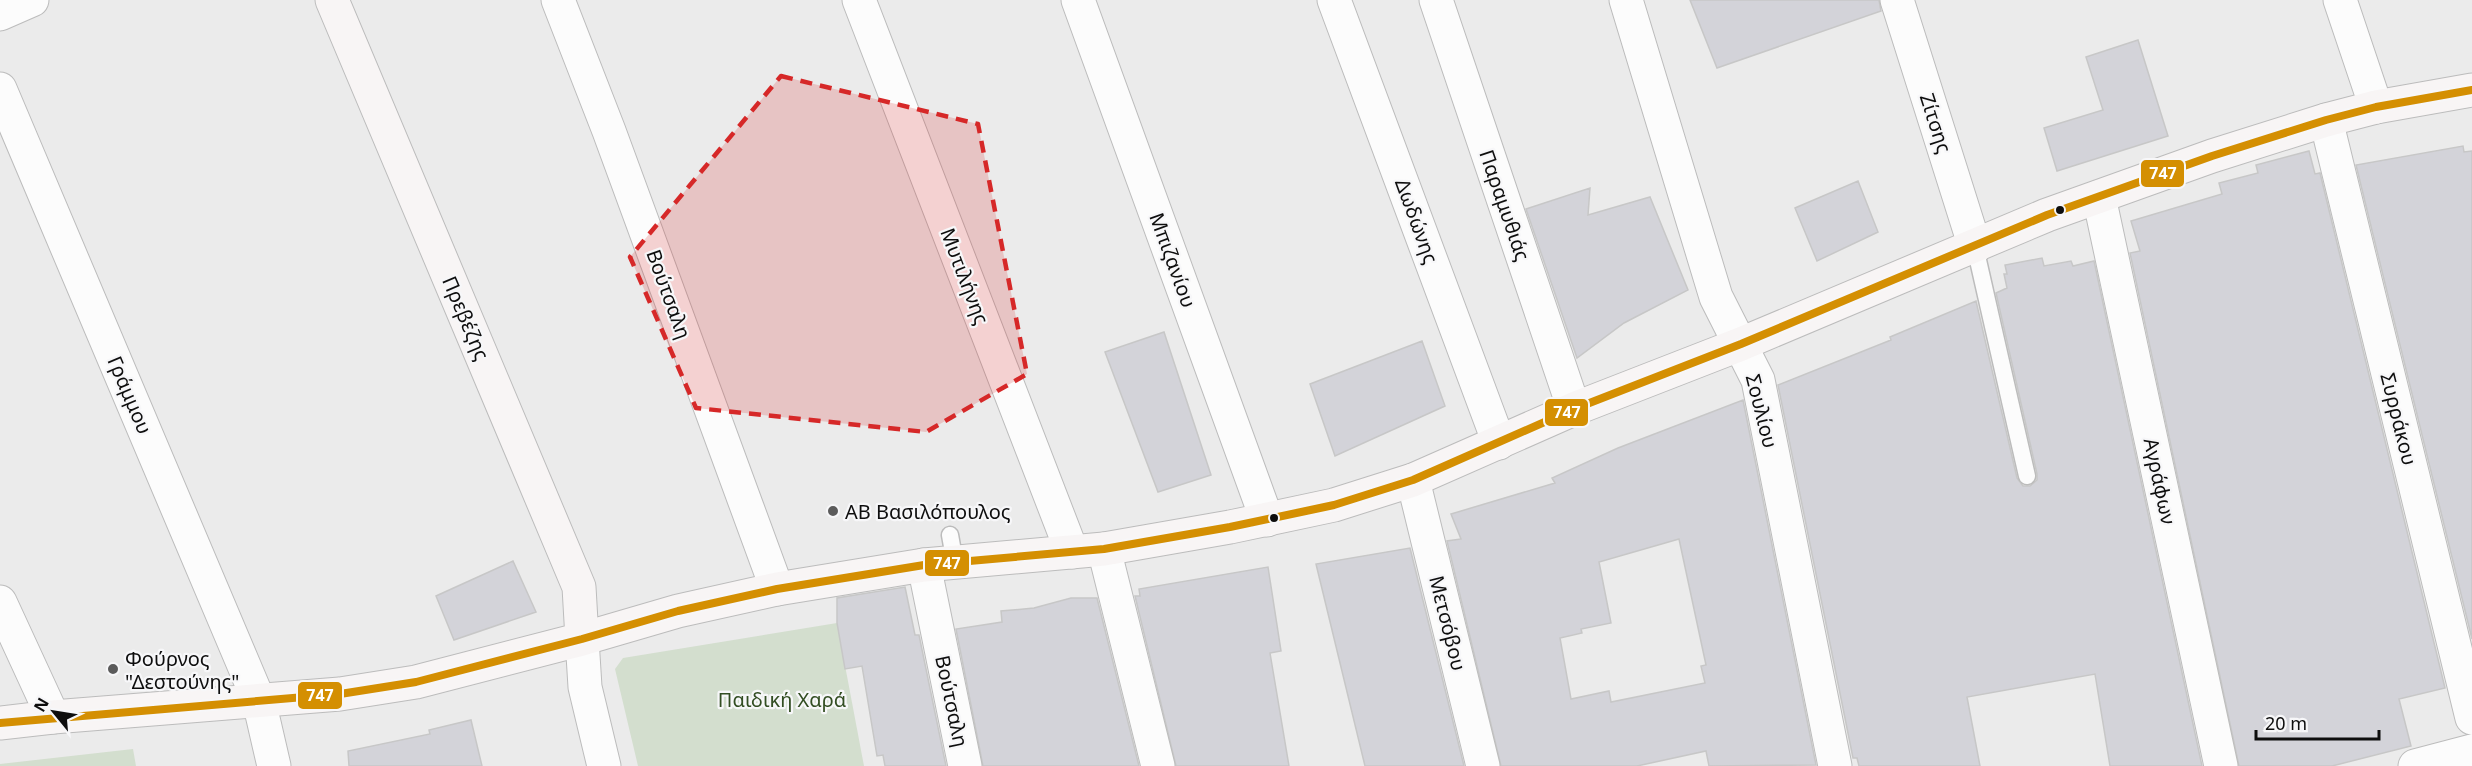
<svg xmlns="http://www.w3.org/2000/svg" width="2472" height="766" viewBox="0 0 2472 766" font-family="'Noto Sans',sans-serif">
  <rect width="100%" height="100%" fill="#ebebeb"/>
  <path fill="#d3dece" d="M 837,623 L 864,766 L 638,766 L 615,669 L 623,658 Z
    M 133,749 L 136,766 L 0,766 L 0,764 Z"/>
  <path fill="#d3d3d9" stroke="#c7c7c7" stroke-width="1.5" fill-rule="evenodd" d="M 1690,0 L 1879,0 L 1881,11 L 1717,68 Z
    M 2138,40 L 2168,136 L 2057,171 L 2044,128 L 2103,110 L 2086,57 Z
    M 2463,146 L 2464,152 L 2472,151 L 2472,639 L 2356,165 Z
    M 2309,151 L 2315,174 L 2320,173 L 2445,688 L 2399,699 L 2411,746 L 2332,766 L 2239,766 L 2130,253 L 2140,251 L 2131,221 L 2222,194 L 2219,183 L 2258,173 L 2256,165 Z
    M 1858,181 L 1878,232 L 1817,261 L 1795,208 Z
    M 1590,188 L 1588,215 L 1650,197 L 1688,290 L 1624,323 L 1577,358 L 1526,209 Z
    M 2042,258 L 2044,266 L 2071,261 L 2073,266 L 2094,261 L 2202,766 L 2110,766 L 2095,674 L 1967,697 L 1980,766 L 1859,766 L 1857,758 L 1853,758 L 1778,385 L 1891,340 L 1890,337 L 1976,301 L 2017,478 L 2023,486 L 2030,486 L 2037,480 L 2037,474 L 1996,293 L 2007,288 L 2004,274 L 2007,274 L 2005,265 Z
    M 1164,332 L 1211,475 L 1158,492 L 1105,352 Z
    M 1422,341 L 1445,406 L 1335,456 L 1310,384 Z
    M 1743,400 L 1816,765 L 1709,766 L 1706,751 L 1637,766 L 1501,766 L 1447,541 L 1461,539 L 1451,514 L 1555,483 L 1552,478 L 1618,448 ZM 1679,539 L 1706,665 L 1701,666 L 1705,683 L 1611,702 L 1609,691 L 1571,699 L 1560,638 L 1582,633 L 1581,629 L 1611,623 L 1599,562 Z
    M 1410,548 L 1464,766 L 1365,766 L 1316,564 Z
    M 513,561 L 536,612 L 454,640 L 436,596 Z
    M 1268,567 L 1281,651 L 1270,653 L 1289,766 L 1176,766 L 1135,596 L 1140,596 L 1139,589 Z
    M 905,587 L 915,635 L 919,635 L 946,766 L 885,766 L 883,755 L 877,756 L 862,666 L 845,669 L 837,623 L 837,598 Z
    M 1071,598 L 1097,598 L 1139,766 L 983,766 L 956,629 L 1002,622 L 1001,611 L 1034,608 Z
    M 471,720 L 482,766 L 349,766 L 348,751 L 430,734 L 429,730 Z"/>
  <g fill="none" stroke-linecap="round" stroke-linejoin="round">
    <defs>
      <path id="lane" d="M 1975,247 L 2027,476
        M 950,535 L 955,563"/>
      <path id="street" d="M 558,0 L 609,131 L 777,589
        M 859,0 L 1072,552
        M 1078,0 L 1267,520
        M 1334,0 L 1499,443
        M 1436,0 L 1574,409
        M 1626,0 L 1716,297 L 1758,380 L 1835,766
        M 1897,0 L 1975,247
        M 2340,0 L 2376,107
        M 0,14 L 32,0
        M 0,89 L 259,701 L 274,766
        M 2326,120 L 2472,718
        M 2099,197 L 2221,766
        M 1413,480 L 1483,766
        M 1104,549 L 1158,766
        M 924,565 L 965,766
        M 0,602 L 53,717
        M 582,639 L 585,687 L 604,766
        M 2415,766 L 2472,751"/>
      <path id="secondary" d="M 332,0 L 579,587 L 582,639
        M 0,723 L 53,717 L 340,694 L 416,682 L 582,639 L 678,611 L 777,589 L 924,565 L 1104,549 L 1230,527 L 1334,505 L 1413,480 L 1574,409 L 1741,344 L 2047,215 L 2212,156 L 2326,120 L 2376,107 L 2472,90"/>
    </defs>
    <use href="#lane" stroke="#bcbcbc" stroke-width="19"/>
    <use href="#street" stroke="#bcbcbc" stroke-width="35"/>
    <use href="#secondary" stroke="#bcbcbc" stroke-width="35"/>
    <use href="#lane" stroke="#fcfcfc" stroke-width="16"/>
    <use href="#street" stroke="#fcfcfc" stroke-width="33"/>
    <use href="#secondary" stroke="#f8f5f5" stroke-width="33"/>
    <defs>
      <path id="bus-1" d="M 0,723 L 340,694 L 416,682 L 582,639 L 678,611 L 777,589 L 924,565 L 1104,549 L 1230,527 L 1334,505 L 1413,480 L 1574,409 L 1741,344 L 2047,215 L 2212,156 L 2326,120 L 2376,107 L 2472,90"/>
    </defs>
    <use href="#bus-1" stroke="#f7f7f9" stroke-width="12"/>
    <use href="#bus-1" stroke="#d48f02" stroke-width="8"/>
  </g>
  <path fill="#d62828" fill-opacity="0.2" stroke="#d62828" stroke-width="4.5" stroke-dasharray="12 8" stroke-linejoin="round" d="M 781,76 L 978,124 L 1027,374 L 926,432 L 696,408 L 630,257 Z"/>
  <g fill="#0e0e0e" stroke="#f7f7f9" stroke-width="2">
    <circle cx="2060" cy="210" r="5"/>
    <circle cx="1274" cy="518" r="5"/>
  </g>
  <g fill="#5b5b5b" stroke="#f7f7f9" stroke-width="2">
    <circle cx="833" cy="511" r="6"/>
    <circle cx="113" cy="669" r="6"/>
  </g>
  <g text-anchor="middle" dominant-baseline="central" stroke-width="4.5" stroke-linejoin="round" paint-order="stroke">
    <g font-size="20" fill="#0e0e0e" stroke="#f7f7f9">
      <text transform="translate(1936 123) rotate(72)">Ζίτσης</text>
      <text transform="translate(1505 205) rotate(71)">Παραμυθιάς</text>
      <text transform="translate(1417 221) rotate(70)">Δωδώνης</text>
      <text transform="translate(1173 260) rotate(70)">Μπιζανίου</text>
      <text transform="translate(965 276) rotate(69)">Μυτιλήνης</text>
      <text transform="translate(669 294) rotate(70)">Βούτσαλη</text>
      <text transform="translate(466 318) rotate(67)">Πρεβέζης</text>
      <text transform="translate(130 395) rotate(67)">Γράμμου</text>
      <text transform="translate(1762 411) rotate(76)">Σουλίου</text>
      <text transform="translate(2399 419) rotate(76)">Συρράκου</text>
      <text transform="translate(2160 481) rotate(78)">Αγράφων</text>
      <text transform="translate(1448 623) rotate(76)">Μετσόβου</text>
      <text transform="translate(952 701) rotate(78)">Βούτσαλη</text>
    </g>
    <g font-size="20" fill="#0e0e0e" stroke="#f7f7f9" text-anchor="start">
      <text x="845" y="511">ΑΒ Βασιλόπουλος</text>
      <text x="125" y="658">Φούρνος<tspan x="125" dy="23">"Δεστούνης"</tspan></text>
    </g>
    <g font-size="20" fill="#334e23" stroke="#f7f7f9">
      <text x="782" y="699">Παιδική Χαρά</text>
    </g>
  </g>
  <g stroke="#f7f7f9" stroke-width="2">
    <rect x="2140" y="159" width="45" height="29" rx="6" fill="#d48f02"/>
    <rect x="1544" y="398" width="45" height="29" rx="6" fill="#d48f02"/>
    <rect x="924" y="549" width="46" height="28" rx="6" fill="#d48f02"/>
    <rect x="297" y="681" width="46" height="29" rx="6" fill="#d48f02"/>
  </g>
  <g font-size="16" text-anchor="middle" font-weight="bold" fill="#fff">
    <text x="2163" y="179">747</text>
    <text x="1567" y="418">747</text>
    <text x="947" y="569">747</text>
    <text x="320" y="701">747</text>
  </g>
  <g transform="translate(54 712) rotate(300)" stroke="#f7f7f9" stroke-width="4.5" paint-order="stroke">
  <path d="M0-4.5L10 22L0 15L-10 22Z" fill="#0e0e0e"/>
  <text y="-9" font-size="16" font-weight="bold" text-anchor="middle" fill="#0e0e0e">N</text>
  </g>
  <path d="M2256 730v9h123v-9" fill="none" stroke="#0e0e0e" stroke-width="3"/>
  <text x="2265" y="730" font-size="18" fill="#0e0e0e" stroke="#f7f7f9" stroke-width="4.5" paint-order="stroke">20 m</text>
</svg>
